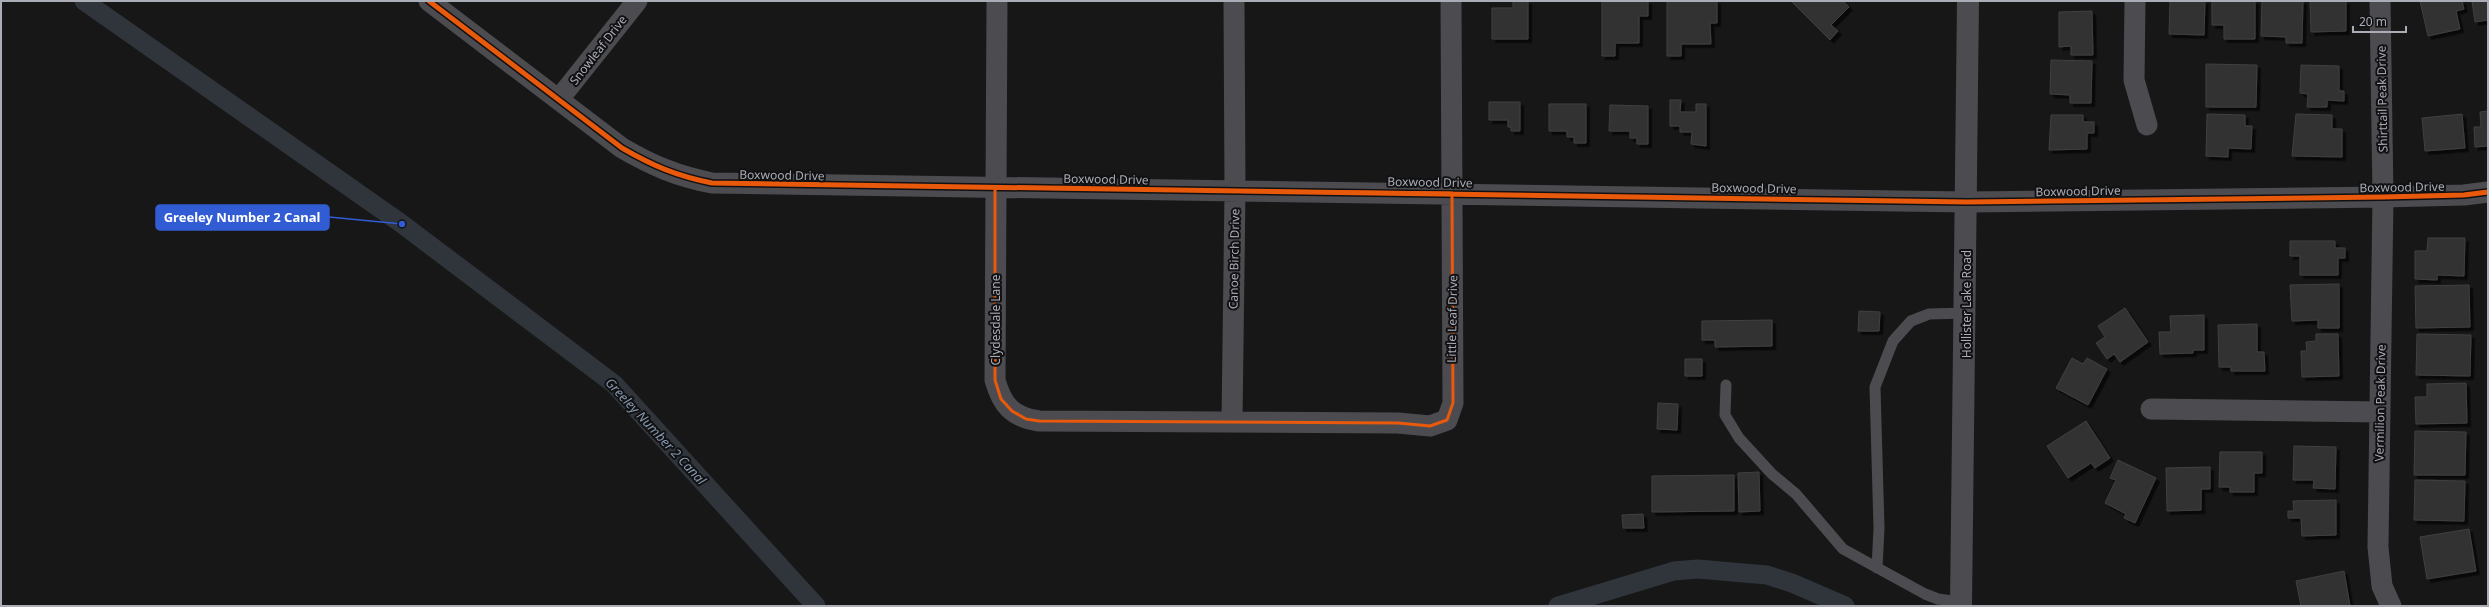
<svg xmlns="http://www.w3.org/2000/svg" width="2489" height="607" viewBox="0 0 2489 607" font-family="'Noto Sans',sans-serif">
  <defs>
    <filter id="shadow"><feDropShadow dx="3.5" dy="3.5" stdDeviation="0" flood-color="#0009"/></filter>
  </defs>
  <rect width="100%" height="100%" fill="#171717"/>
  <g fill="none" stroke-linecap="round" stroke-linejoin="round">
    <path stroke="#2f353b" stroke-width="19" d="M 84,1 L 402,224 L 614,384 L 816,606
      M 1558,606 L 1674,571 L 1698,569 L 1767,575 L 1792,583 L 1845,606"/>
  </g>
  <path fill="#313132" stroke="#404043" filter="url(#shadow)" d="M 1513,1 L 1528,1 L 1528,39 L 1492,39 L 1492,8 L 1513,8 Z
    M 1602,1 L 1648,1 L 1648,16 L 1639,16 L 1639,43 L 1615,43 L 1615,56 L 1602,56 Z
    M 1667,1 L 1717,1 L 1717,23 L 1710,23 L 1711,44 L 1681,44 L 1681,56 L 1667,56 Z
    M 1791,1 L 1843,1 L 1849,7 L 1831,25 L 1838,31 L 1830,40 Z
    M 2170,1 L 2205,1 L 2204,35 L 2169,34 Z
    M 2212,1 L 2255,1 L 2255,39 L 2224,39 L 2224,25 L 2212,25 Z
    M 2262,1 L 2303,1 L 2302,43 L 2286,43 L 2286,37 L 2261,36 Z
    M 2310,1 L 2346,1 L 2346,31 L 2311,32 Z
    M 2420,1 L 2462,1 L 2464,9 L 2456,11 L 2460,29 L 2428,36 Z
    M 2472,1 L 2488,1 L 2488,20 L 2475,22 Z
    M 2092,11 L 2093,55 L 2071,55 L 2071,46 L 2059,47 L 2059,12 Z
    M 2051,60 L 2092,61 L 2091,103 L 2070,103 L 2070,95 L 2050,94 Z
    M 2206,64 L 2257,65 L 2256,107 L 2206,107 Z
    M 2301,65 L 2339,66 L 2339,91 L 2344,91 L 2344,101 L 2327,100 L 2327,107 L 2307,107 L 2308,94 L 2300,93 Z
    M 1670,100 L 1681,100 L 1680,112 L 1696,112 L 1696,104 L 1706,104 L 1706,146 L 1691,144 L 1692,132 L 1680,132 L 1680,126 L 1670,126 Z
    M 1489,102 L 1520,102 L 1520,131 L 1511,131 L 1511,127 L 1508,127 L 1508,120 L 1489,120 Z
    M 1549,104 L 1586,104 L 1586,143 L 1574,143 L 1574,137 L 1567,137 L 1567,131 L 1549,131 Z
    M 1610,105 L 1648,106 L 1648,144 L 1637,144 L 1637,138 L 1630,138 L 1630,131 L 1609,131 Z
    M 2488,111 L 2488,146 L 2475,147 L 2474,127 L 2481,127 L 2480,112 Z
    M 2207,114 L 2245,115 L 2245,126 L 2252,126 L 2251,149 L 2228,148 L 2228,157 L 2206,156 Z
    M 2296,114 L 2332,115 L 2332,129 L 2342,129 L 2342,157 L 2292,156 Z
    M 2462,114 L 2465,148 L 2425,151 L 2422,118 Z
    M 2051,115 L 2083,115 L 2083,122 L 2094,122 L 2094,133 L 2087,133 L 2087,149 L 2049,150 Z
    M 2428,238 L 2465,238 L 2464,276 L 2437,275 L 2437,280 L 2415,279 L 2415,251 L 2427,251 Z
    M 2290,241 L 2335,241 L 2335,248 L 2345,248 L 2345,258 L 2338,258 L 2338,275 L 2300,275 L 2300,256 L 2290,256 Z
    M 2339,284 L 2339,328 L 2318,328 L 2318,320 L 2292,321 L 2290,285 Z
    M 2469,285 L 2470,327 L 2416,328 L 2415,286 Z
    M 2125,308 L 2148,342 L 2120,362 L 2114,354 L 2107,359 L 2096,343 L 2105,337 L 2098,326 Z
    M 1859,311 L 1880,312 L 1879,331 L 1858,331 Z
    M 2204,315 L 2204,350 L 2193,350 L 2193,353 L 2160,354 L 2159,332 L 2171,332 L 2170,316 Z
    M 1772,320 L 1772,346 L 1715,347 L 1715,340 L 1702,340 L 1702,321 Z
    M 2257,324 L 2257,352 L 2264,352 L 2265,371 L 2231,371 L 2231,367 L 2219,367 L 2218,325 Z
    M 2316,334 L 2338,334 L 2339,376 L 2302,377 L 2301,351 L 2307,351 L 2306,342 L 2316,341 Z
    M 2417,334 L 2471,335 L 2470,376 L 2416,375 Z
    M 2072,358 L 2083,364 L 2087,358 L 2107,369 L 2088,405 L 2056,388 Z
    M 1685,359 L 1702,359 L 1702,376 L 1685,376 Z
    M 2466,383 L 2467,423 L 2416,424 L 2415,397 L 2427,397 L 2427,384 Z
    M 1658,403 L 1678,404 L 1677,430 L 1657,429 Z
    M 2086,421 L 2110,458 L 2095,468 L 2091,463 L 2068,478 L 2047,446 Z
    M 2415,431 L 2466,432 L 2465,475 L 2414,475 Z
    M 2294,446 L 2336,447 L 2335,489 L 2313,488 L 2314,480 L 2293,480 Z
    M 2220,452 L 2262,452 L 2262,473 L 2254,473 L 2254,492 L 2230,492 L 2230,487 L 2219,487 Z
    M 2118,460 L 2156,478 L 2135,523 L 2124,518 L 2126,514 L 2105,503 L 2116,480 L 2110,478 Z
    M 2210,467 L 2210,489 L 2201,489 L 2201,510 L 2167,511 L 2166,468 Z
    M 1759,472 L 1760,511 L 1739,512 L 1738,473 Z
    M 1734,475 L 1734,511 L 1652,512 L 1652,476 Z
    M 2415,480 L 2465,481 L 2464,521 L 2414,520 Z
    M 2336,500 L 2336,535 L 2302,536 L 2301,518 L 2288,518 L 2288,511 L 2294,511 L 2293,501 Z
    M 1643,514 L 1644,528 L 1623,528 L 1622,515 Z
    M 2469,529 L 2476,571 L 2427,579 L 2420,537 Z
    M 2344,571 L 2350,606 L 2301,606 L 2296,581 Z"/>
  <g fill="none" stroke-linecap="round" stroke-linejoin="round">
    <path stroke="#4c4c50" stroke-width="11" d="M 1726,385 L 1725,415 L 1739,438 L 1772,474 L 1796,494 L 1843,549 L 1925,594 L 1938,599 L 1961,602
      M 1877,568 L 1879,528 L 1875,387 L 1893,341 L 1911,321 L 1929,314 L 1966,313"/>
    <path stroke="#4c4c50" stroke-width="21" d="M 429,1 L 622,148 C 653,166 677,176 712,183 L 1967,202 L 2383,197 L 2464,195 L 2488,192
      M 997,1 L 995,380 C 1002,405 1012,417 1039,421 L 1398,423 L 1430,426 L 1447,420 L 1453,403 L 1451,1
      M 2135,1 L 2134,80 L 2147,125
      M 2380,1 L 2383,197 L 2378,547 L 2382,586 L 2391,606
      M 559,99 L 637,1
      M 2151,409 L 2380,412
      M 1232,421 L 1235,191 L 1234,1"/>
    <path stroke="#4c4c50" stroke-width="22" d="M 1961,606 L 1968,1"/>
    <defs>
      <path id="cycleway" d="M 429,1 L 622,148 C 653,166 677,176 712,183 L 1967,202 L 2383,197 L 2464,195 L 2488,192"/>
    </defs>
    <use href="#cycleway" stroke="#111113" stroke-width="8"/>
    <use href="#cycleway" stroke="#e8590c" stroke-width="5"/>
  </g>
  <path fill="none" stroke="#e8590c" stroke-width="3" stroke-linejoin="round" d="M 995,188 L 1452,193 L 1453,403 L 1447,420 L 1430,426 L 1398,423 L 1039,421 L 1026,419 L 1012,411 L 1001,399 L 995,380 Z"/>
  <g text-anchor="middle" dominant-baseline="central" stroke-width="4" stroke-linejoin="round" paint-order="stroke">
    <g font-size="12" fill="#aaadb6" stroke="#111113">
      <text transform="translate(598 50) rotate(-52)">Snowleaf Drive</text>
      <text transform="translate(2382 99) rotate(-91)">Shirttail Peak Drive</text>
      <text transform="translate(782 175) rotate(1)">Boxwood Drive</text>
      <text transform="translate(1106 179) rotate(1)">Boxwood Drive</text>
      <text transform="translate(1430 182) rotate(1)">Boxwood Drive</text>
      <text transform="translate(2402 187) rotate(-1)">Boxwood Drive</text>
      <text transform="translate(1754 188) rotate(1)">Boxwood Drive</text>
      <text transform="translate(2078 191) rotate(-1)">Boxwood Drive</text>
      <text transform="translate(1234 259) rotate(-89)">Canoe Birch Drive</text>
      <text transform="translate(1966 304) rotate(-90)">Hollister Lake Road</text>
      <text transform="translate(1452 319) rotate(-89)">Little Leaf Drive</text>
      <text transform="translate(995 320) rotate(-90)">Clydesdale Lane</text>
      <text transform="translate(2380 403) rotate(-89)">Vermilion Peak Drive</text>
    </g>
    <g font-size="13" font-style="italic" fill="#8598ad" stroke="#111113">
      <text transform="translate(656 431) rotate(47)">Greeley Number 2 Canal</text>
    </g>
  </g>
  <path fill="none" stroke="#325cd3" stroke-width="1.5" d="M402 224L329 217"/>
  <circle fill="#325cd3" stroke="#111113" stroke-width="1.5" cx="402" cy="224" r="4"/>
  <rect fill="#325cd3" stroke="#325cd3" stroke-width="1.5" x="156" y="205" width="173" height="25" rx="4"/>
  <g font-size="13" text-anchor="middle" font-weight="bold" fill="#fff">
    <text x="242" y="222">Greeley Number 2 Canal</text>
  </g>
  <rect width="2489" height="607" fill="none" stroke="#aaadb6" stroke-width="4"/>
  <path d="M2353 26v6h53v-6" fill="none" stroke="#aaadb6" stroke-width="2"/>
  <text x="2359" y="26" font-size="12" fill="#aaadb6" stroke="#111113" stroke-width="3" paint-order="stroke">20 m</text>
</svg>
